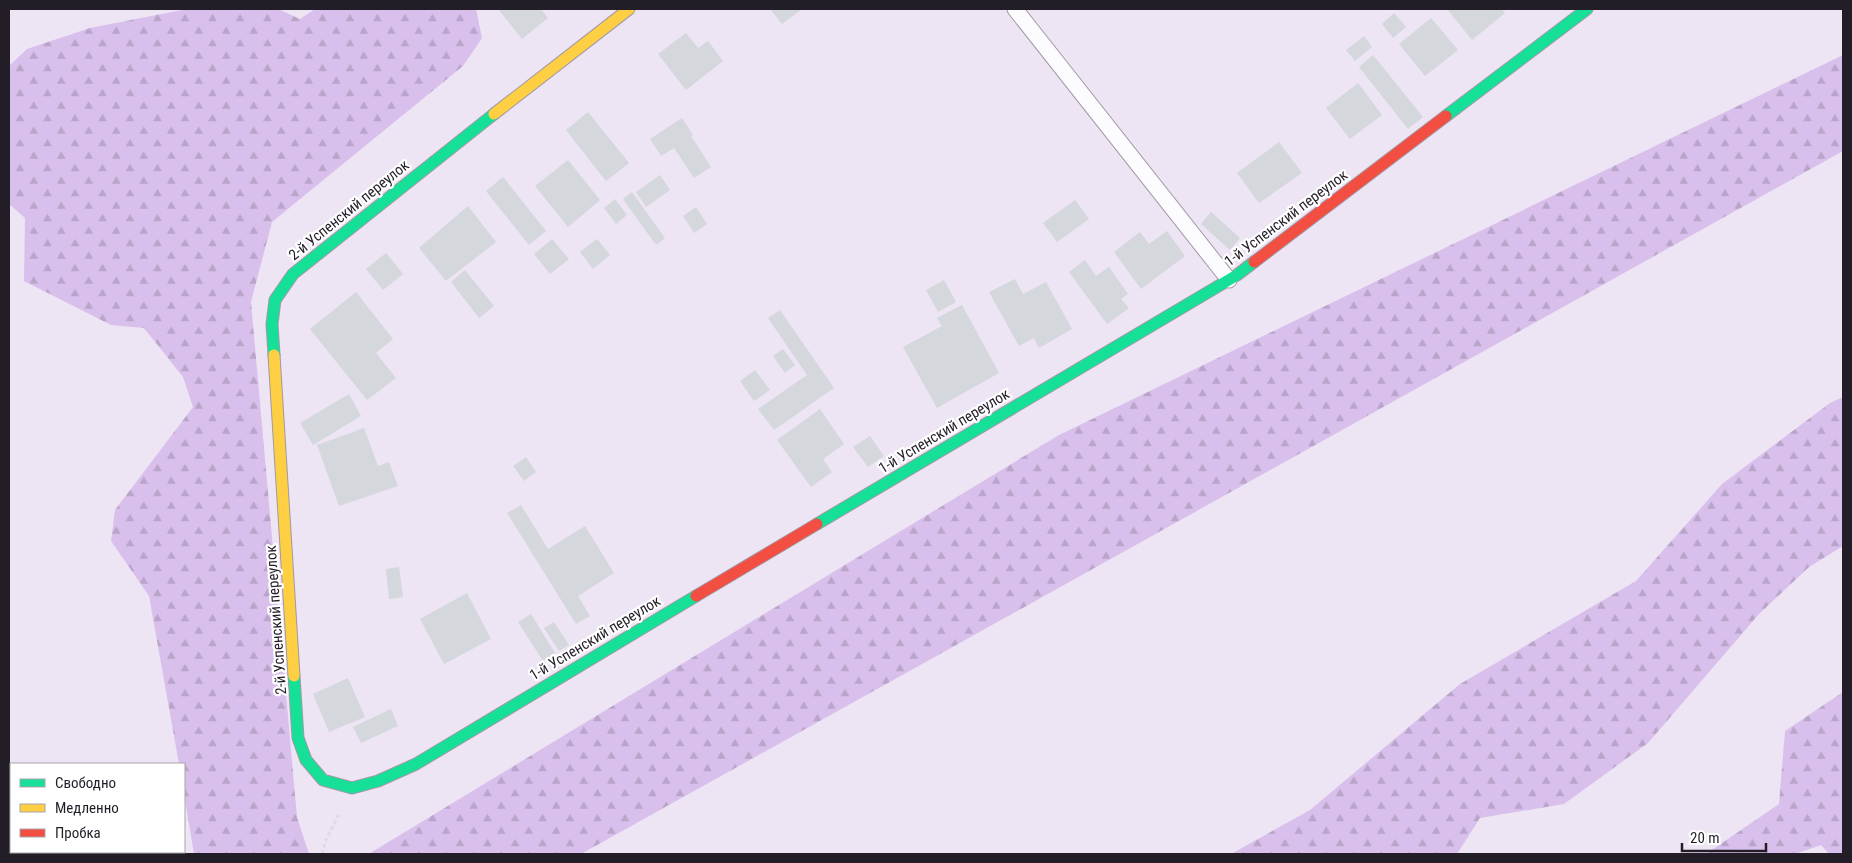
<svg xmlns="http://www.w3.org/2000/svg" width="1852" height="863" viewBox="0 0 1852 863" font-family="'Roboto Condensed',sans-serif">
  <defs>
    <pattern id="forest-firs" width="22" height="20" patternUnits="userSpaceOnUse" patternTransform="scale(1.25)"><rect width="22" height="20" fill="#d9c0ec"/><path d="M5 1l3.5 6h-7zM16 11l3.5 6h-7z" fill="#baa5ca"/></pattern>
  </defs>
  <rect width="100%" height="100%" fill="#ede4f4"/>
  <path fill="url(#forest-firs)" d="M 187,9 L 278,9 L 300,19 L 315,9 L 476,9 L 482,38 L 463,66 L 272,222 L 251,302 L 297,817 L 309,854 L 194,854 L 184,794 L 184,764 L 179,764 L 149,596 L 111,541 L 115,510 L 193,407 L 183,377 L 144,328 L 111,325 L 24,281 L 25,218 L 9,204 L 9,66 L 27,49 L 90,28 Z
    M 1843,55 L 1843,151 L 581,854 L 371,854 L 372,852 L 1059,435 Z
    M 1843,397 L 1843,546 L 1809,567 L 1759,614 L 1648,743 L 1564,804 L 1480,818 L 1457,854 L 1231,854 L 1310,810 L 1460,684 L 1636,581 L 1722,484 L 1830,403 Z
    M 1843,692 L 1843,854 L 1829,854 L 1821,845 L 1795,854 L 1706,854 L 1779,804 L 1785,731 Z"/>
  <path fill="#d4d7dc" d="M 498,9 L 541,9 L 548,18 L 522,39 Z
    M 770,9 L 802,9 L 782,24 Z
    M 1447,9 L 1502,9 L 1505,13 L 1472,40 Z
    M 1394,13 L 1406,27 L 1393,38 L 1382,24 Z
    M 1431,18 L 1458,50 L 1425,76 L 1399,44 Z
    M 686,33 L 698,48 L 708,41 L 723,61 L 686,90 L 658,54 Z
    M 1364,36 L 1372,47 L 1355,61 L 1346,50 Z
    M 1373,55 L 1423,117 L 1408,129 L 1359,67 Z
    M 1358,83 L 1382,115 L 1350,139 L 1326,108 Z
    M 588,112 L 629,163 L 606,181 L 566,130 Z
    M 682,118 L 693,135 L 691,136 L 711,167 L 694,178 L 674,148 L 661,156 L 650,139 Z
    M 1279,142 L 1302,173 L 1259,203 L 1237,173 Z
    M 568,160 L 600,200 L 568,227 L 535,186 Z
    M 660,175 L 670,190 L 646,207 L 636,192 Z
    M 503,177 L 546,231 L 529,245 L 486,191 Z
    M 632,192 L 665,238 L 656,245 L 623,199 Z
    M 615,199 L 627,215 L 616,224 L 604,208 Z
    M 1075,200 L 1089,219 L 1057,242 L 1043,223 Z
    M 468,206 L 496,242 L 446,281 L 419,248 Z
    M 696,207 L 707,224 L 694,233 L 683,216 Z
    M 1211,212 L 1240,238 L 1230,250 L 1201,224 Z
    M 1167,231 L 1185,256 L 1141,289 L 1114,252 L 1140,232 L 1149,244 Z
    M 552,239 L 569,259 L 550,274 L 534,254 Z
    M 597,239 L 610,255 L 593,269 L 580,252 Z
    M 386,253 L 403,274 L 383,290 L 366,269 Z
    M 1085,260 L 1096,276 L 1109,267 L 1128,294 L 1121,299 L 1129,308 L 1107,324 L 1069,272 Z
    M 465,270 L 494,306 L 479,318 L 451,282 Z
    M 1015,279 L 1023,294 L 1046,282 L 1072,329 L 1039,348 L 1034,338 L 1019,346 L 989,292 Z
    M 944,280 L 956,302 L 938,312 L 926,290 Z
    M 356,292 L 393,339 L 376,353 L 396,378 L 367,400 L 310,329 Z
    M 962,305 L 999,373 L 937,408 L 903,347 L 942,326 L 937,318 Z
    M 780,310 L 834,388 L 774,430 L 758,409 L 807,375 L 768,318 Z
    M 783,349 L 795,365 L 785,373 L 773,356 Z
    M 755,370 L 770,390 L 754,401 L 740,381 Z
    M 349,394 L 361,416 L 313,445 L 300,423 Z
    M 820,409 L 844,444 L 823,459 L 832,472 L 811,487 L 777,440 Z
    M 364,428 L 378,466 L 389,462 L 398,486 L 339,506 L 317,445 Z
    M 870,436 L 884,456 L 868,467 L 853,447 Z
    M 526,457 L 536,472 L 524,481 L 513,466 Z
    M 521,505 L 548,549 L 585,526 L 614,573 L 578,596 L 590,616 L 576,624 L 507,513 Z
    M 399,567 L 403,597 L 389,599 L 386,569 Z
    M 467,593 L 491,639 L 444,664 L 420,619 Z
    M 531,614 L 555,653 L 543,661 L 518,622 Z
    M 554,622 L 569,645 L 559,651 L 544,628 Z
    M 348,678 L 365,717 L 329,732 L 313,694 Z
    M 391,709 L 398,726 L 361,743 L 353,727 Z"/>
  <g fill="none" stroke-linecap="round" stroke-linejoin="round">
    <defs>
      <path id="lane" d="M 1015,9 L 1229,280"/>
      <path id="fast" d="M 1446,116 L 1587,9
        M 274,355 L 272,324 L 275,300 L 293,274 L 494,114
        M 817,524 L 1237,275 L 1254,262
        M 294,676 L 298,738 L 306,760 L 323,780 L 352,788 L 378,781 L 416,764 L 696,596"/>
      <path id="slow" d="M 494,114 L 629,9
        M 274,355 L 294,676"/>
      <path id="jam" d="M 1254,262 L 1446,116
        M 696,596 L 817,524"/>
    </defs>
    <use href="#lane" stroke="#a199a6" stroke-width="17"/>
    <use href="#fast" stroke="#a199a6" stroke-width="13"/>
    <use href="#slow" stroke="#a199a6" stroke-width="13"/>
    <use href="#jam" stroke="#a199a6" stroke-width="13"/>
    <path stroke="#dfdce1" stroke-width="3" stroke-dasharray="4 2.5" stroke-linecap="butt" d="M 322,854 L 325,842 L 339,814"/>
    <use href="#lane" stroke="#fcfbfd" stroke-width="15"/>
    <use href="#fast" stroke="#16e098" stroke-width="11"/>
    <use href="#slow" stroke="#ffcf43" stroke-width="11"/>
    <use href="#jam" stroke="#f24e42" stroke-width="11"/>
  </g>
  <g text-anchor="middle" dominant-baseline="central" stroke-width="4.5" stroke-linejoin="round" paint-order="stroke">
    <g font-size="15" fill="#231d28" stroke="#fff">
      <text transform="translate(349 210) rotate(-39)">2-й Успенский переулок</text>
      <text transform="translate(1286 218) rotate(-37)">1-й Успенский переулок</text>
      <text transform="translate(944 431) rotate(-31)">1-й Успенский переулок</text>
      <text transform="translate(276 620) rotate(-94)">2-й Успенский переулок</text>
      <text transform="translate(595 638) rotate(-31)">1-й Успенский переулок</text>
    </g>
  </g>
  <rect width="1852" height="863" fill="none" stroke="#231d28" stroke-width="20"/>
  <rect x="10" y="763" width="175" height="90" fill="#ffffff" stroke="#a7a5a9"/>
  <rect x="20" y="779" width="25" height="8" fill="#16e098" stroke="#a7a5a9"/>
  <text x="55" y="788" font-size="15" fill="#231d28">Свободно</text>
  <rect x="20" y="804" width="25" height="8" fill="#ffcf43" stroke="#a7a5a9"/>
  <text x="55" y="813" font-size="15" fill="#231d28">Медленно</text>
  <rect x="20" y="829" width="25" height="8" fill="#f24e42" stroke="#a7a5a9"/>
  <text x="55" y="838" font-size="15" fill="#231d28">Пробка</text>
  <path d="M1682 843v8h84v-8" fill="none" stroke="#231d28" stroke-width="2.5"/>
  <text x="1690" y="843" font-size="15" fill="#231d28" stroke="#ffffff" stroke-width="4" paint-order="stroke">20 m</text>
</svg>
